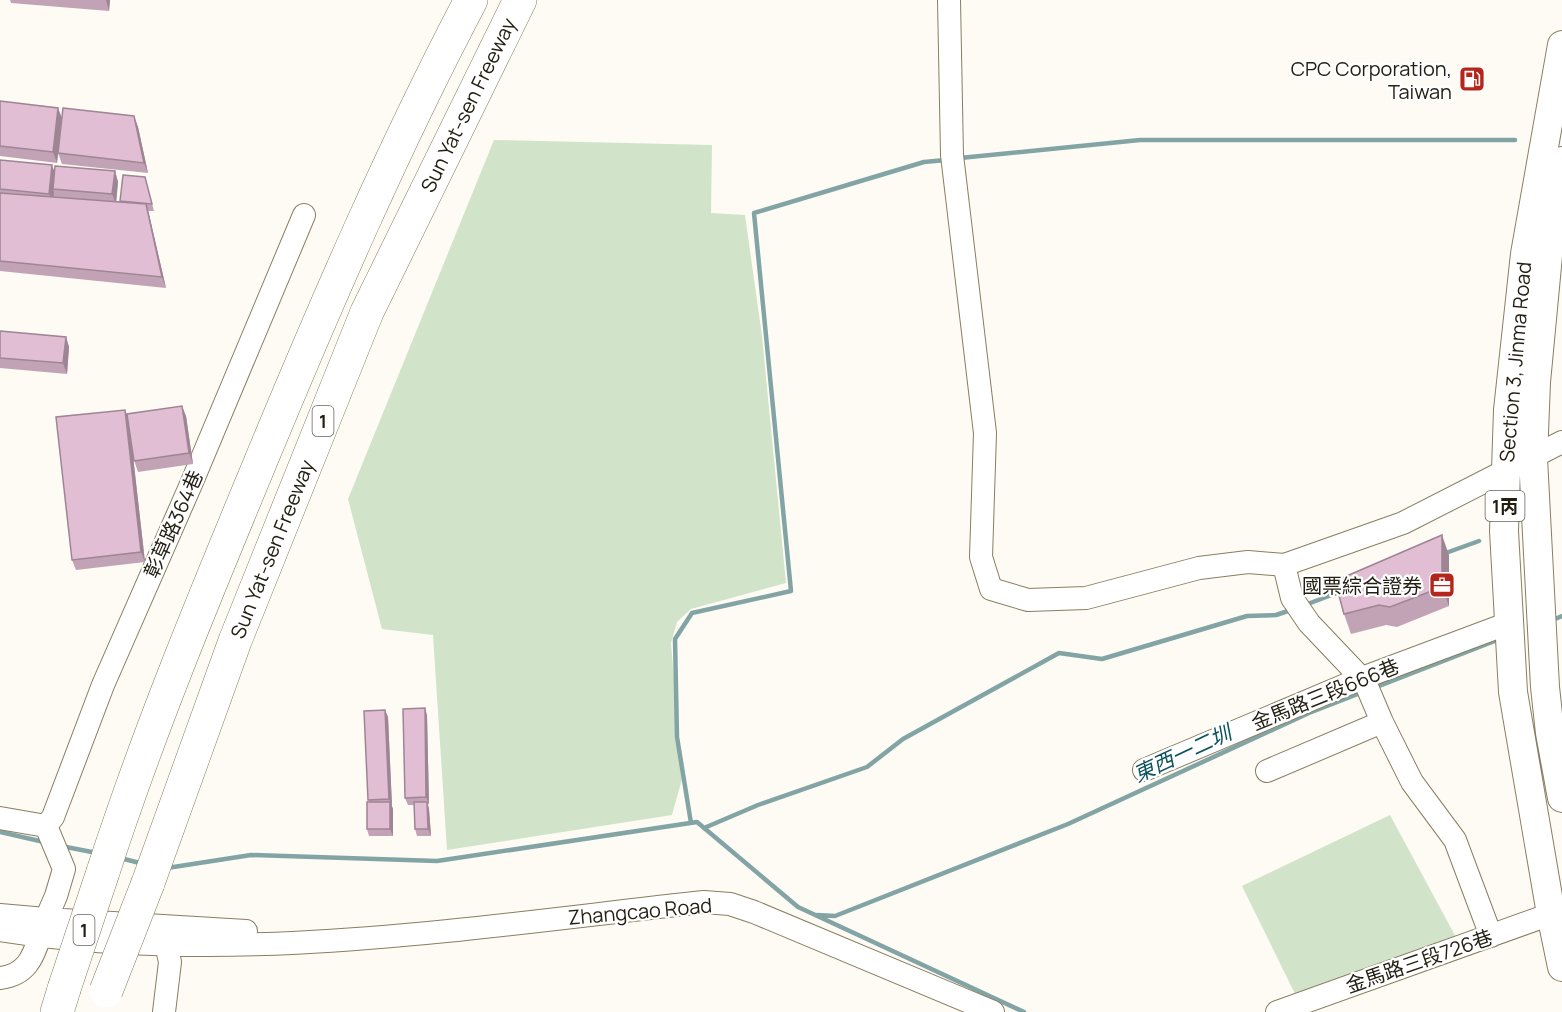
<svg xmlns="http://www.w3.org/2000/svg" width="1562" height="1012" viewBox="0 0 1562 1012" font-family="Manrope,'Noto Sans TC',sans-serif">
  <rect width="100%" height="100%" fill="#fdfbf4"/>
  <path fill="#d1e4c9" d="M 494,140 L 712,145 L 711,213 L 745,215 L 762,336 L 786,583 L 691,609 L 677,622 L 671,643 L 682,779 L 672,815 L 447,850 L 433,635 L 382,629 L 348,499 Z
    M 1390,815 L 1458,941 L 1297,998 L 1242,886 Z"/>
  <g fill="none" stroke-linecap="round" stroke-linejoin="round">
    <path stroke="#83a4a5" stroke-width="4.5" d="M 960,158 L 1140,140 L 1515,140
      M 1443,554 L 1479,541
      M 1305,605 L 1342,591
      M 1550,621 L 1562,616
      M 1374,688 L 1500,639
      M 691,823 L 677,737 L 675,639 L 692,613 L 791,591 L 754,213 L 924,162 L 946,160
      M 704,828 L 758,805 L 867,767 L 903,739 L 1059,653 L 1102,659 L 1247,616 L 1276,615 L 1291,610
      M 0,832 L 44,842
      M 61,846 L 97,853
      M 120,858 L 144,864
      M 167,868 L 251,855 L 437,861 L 697,822 L 798,907 L 1024,1012
      M 817,915 L 835,916 L 1068,824 L 1309,713 L 1363,692"/>
    <defs>
      <path id="minor" d="M 949,0 L 952,155 L 985,433 L 981,557 L 991,589 L 1028,600 L 1086,598 L 1199,568 L 1248,562 L 1284,565 L 1403,523 L 1562,442
        M 1284,565 L 1292,598 L 1309,623 L 1365,682 L 1382,722 L 1412,782 L 1455,840 L 1491,936
        M 1144,770 L 1362,678 L 1509,623
        M 1267,771 L 1382,722
        M 0,818 L 46,826
        M 0,915 L 46,919 L 246,931
        M 46,919 L 56,896 L 64,869 L 46,826 L 53,817 L 103,685 L 192,482 L 304,215
        M 0,930 C 234,967 472,927 704,902 L 730,904 L 754,912 L 993,1012
        M 0,978 C 26,975 33,958 40,936
        M 164,1012 L 170,962 L 166,944
        M 1277,1012 L 1551,914 L 1562,912"/>
      <path id="major" d="M 1562,45 L 1525,254 L 1508,410 L 1504,531 L 1513,692 L 1551,914 L 1562,967
        M 1562,161 L 1552,213 L 1536,382 L 1533,458 L 1545,687 L 1550,733 L 1562,798"/>
      <path id="highway" d="M 103,872 C 148,733 204,598 260,463 C 325,306 392,150 471,0
        M 148,883 L 235,641 L 367,312 L 520,0
        M 57,1012 L 64,989"/>
    </defs>
    <use href="#minor" stroke="#897e61" stroke-width="24"/>
    <use href="#major" stroke="#897e61" stroke-width="30"/>
    <use href="#highway" stroke="#897e61" stroke-width="34"/>
    <use href="#minor" stroke="#fff" stroke-width="22"/>
    <use href="#major" stroke="#fff" stroke-width="28"/>
    <use href="#highway" stroke="#fff" stroke-width="33"/>
    <defs>
      <path id="highway-bridge" d="M 64,989 L 103,872
        M 106,991 L 148,883"/>
    </defs>
    <use href="#highway-bridge" stroke="#897e61" stroke-width="34" stroke-linecap="butt"/>
    <use href="#highway-bridge" stroke="#fff" stroke-width="33"/>
  </g>
  <path fill="#c2a3b6" d="M 10,0 L 110,0 L 109,11 L 11,3 Z
    M 0,101 L 62,117 L 134,116 L 138,127 L 148,173 L 62,164 L 58,153 L 57,163 L 0,156 Z
    M 0,160 L 54,172 L 115,171 L 118,182 L 116,202 L 120,202 L 145,177 L 154,211 L 148,211 L 166,288 L 0,271 Z
    M 0,331 L 66,337 L 69,347 L 67,374 L 0,368 Z
    M 127,414 L 186,416 L 193,464 L 138,472 L 133,457 L 145,562 L 76,570 L 72,560 Z
    M 1449,555 L 1449,606 L 1397,627 L 1386,625 L 1351,634 L 1344,614 Z
    M 385,710 L 388,717 L 392,806 L 393,809 L 393,836 L 369,836 L 367,829 L 369,802 L 368,800 Z
    M 427,715 L 429,804 L 428,804 L 429,809 L 431,836 L 417,836 L 415,829 L 414,805 L 408,805 L 405,798 Z"/>
  <path fill="#9e8594" d="M 106,0 L 110,0 L 109,11 Z
    M 58,108 L 62,118 L 57,163 L 53,152 Z
    M 134,116 L 138,127 L 148,173 L 144,163 Z
    M 52,165 L 56,176 L 53,189 L 54,192 L 53,205 L 49,194 Z
    M 115,171 L 118,182 L 116,204 L 112,194 Z
    M 146,204 L 149,214 L 166,288 L 162,277 Z
    M 66,337 L 69,347 L 67,374 L 63,363 Z
    M 182,406 L 186,416 L 193,464 L 189,453 Z
    M 125,410 L 129,420 L 145,562 L 141,552 Z
    M 1442,535 L 1449,555 L 1449,606 L 1442,587 Z
    M 425,708 L 427,715 L 429,804 L 426,797 Z
    M 385,710 L 388,717 L 392,806 L 389,799 Z
    M 390,802 L 393,809 L 393,836 L 390,829 Z
    M 427,802 L 429,809 L 431,836 L 428,829 Z"/>
  <path fill="#e2bed4" stroke="#9e8594" stroke-width="1.5" d="M 0,101 L 58,108 L 53,152 L 0,146 Z
    M 63,108 L 134,116 L 144,163 L 58,153 Z
    M 0,160 L 52,165 L 49,194 L 0,189 Z
    M 55,166 L 115,171 L 112,194 L 53,189 Z
    M 123,175 L 145,177 L 152,204 L 120,201 Z
    M 0,193 L 146,204 L 162,277 L 0,261 Z
    M 0,331 L 66,337 L 63,363 L 0,358 Z
    M 182,406 L 189,453 L 134,461 L 127,414 Z
    M 125,410 L 141,552 L 72,560 L 56,417 Z
    M 1442,535 L 1442,587 L 1390,607 L 1379,605 L 1344,614 L 1335,581 Z
    M 425,708 L 426,797 L 405,798 L 403,709 Z
    M 385,710 L 389,799 L 368,800 L 364,711 Z
    M 367,802 L 390,802 L 390,829 L 367,829 Z
    M 414,802 L 427,802 L 428,829 L 415,829 Z"/>
  <defs>
    <symbol id="fuel-square" viewBox="-11 -11 22 22"><rect x="-9" y="-9" width="18" height="18" rx="4" fill="#b4261b" stroke="#fff"/><path d="M-5.5-6h7V0h2V4h1.3V-2.5L3-4.5l.8-.8L6-3V5H2.5V1h-1V6h-7ZM-4.2-4.7v3.2H.2V-4.7Z" fill="#fff"/></symbol>
    <symbol id="office-square" viewBox="-11 -11 22 22"><rect x="-9" y="-9" width="18" height="18" rx="4" fill="#b4261b" stroke="#fff"/><path d="M-6-3h4V-5.5h4V-3h4V5H-6ZM-1-4.5V-3h2v-1.5ZM-6 0V1H6V0Z" fill="#fff"/></symbol>
  </defs>
  <g fill-rule="evenodd">
    <use href="#fuel-square" x="1457" y="64" width="30" height="30"/>
    <use href="#office-square" x="1427" y="570" width="30" height="30"/>
  </g>
  <g text-anchor="middle" dominant-baseline="central" stroke-width="4.5" stroke-linejoin="round" paint-order="stroke">
    <g fill="#fff" stroke="#646259" stroke-width="1.5">
      <rect x="312.5" y="406" width="21" height="30" rx="4.5"/>
      <rect x="1485.5" y="491" width="39" height="30" rx="4.5"/>
      <rect x="73.5" y="915" width="21" height="30" rx="4.5"/>
    </g>
    <g font-size="18" font-weight="bold" fill="#221e12">
      <text x="323" y="421">1</text>
      <text x="1505" y="506">1丙</text>
      <text x="84" y="930">1</text>
    </g>
    <g font-size="20" fill="#221e12" stroke="#fff" text-anchor="end">
      <text x="1452" y="68">CPC Corporation,<tspan x="1452" dy="23">Taiwan</tspan></text>
      <text x="1422" y="585">國票綜合證券</text>
    </g>
    <g font-size="20" fill="#221e12" stroke="#fff">
      <text transform="translate(468 105) rotate(-64)">Sun Yat-sen Freeway</text>
      <text transform="translate(1515 362) rotate(-85)">Section 3, Jinma Road</text>
      <text transform="translate(173 524) rotate(-66)">彰草路364巷</text>
      <text transform="translate(272 549) rotate(-68)">Sun Yat-sen Freeway</text>
      <text transform="translate(1325 694) rotate(-22)">金馬路三段666巷</text>
      <text transform="translate(640 911) rotate(-5)">Zhangcao Road</text>
      <text transform="translate(1419 961) rotate(-19)">金馬路三段726巷</text>
    </g>
    <g font-size="21" font-style="italic" fill="#0c535b" stroke="#fff">
      <text transform="translate(1182 753) rotate(-25)">東西一二圳</text>
    </g>
  </g>
</svg>
